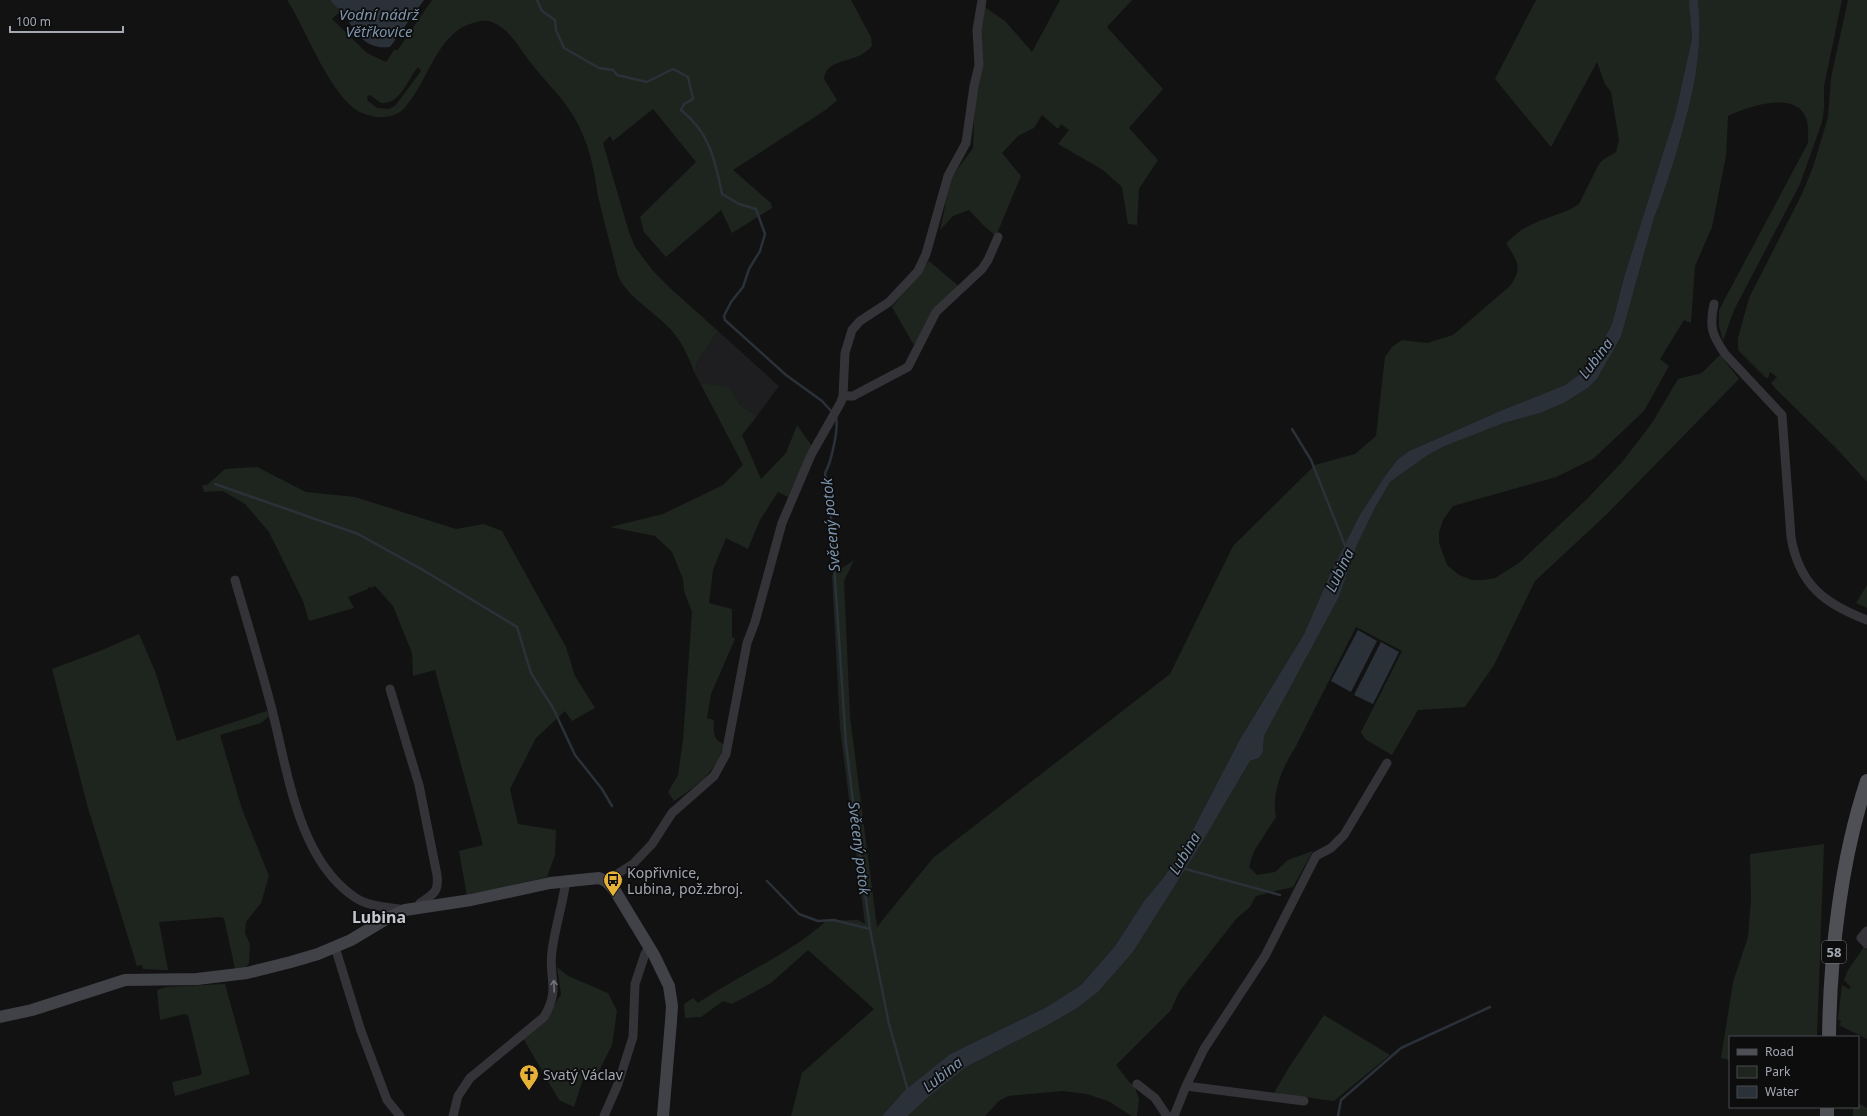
<svg xmlns="http://www.w3.org/2000/svg" width="1867" height="1116" viewBox="0 0 1867 1116" font-family="'Noto Sans',sans-serif">
  <rect width="100%" height="100%" fill="#121213"/>
  <path fill="#1e1e20" d="M 718,331 L 779,386 L 757,416 L 740,405 L 729,388 L 700,383 L 695,374 L 697,362 Z"/>
  <path fill="#1e251f" fill-rule="evenodd" d="M 287,0 L 330,0 L 341,11 L 332,19 L 367,53 L 386,62 L 395,49 L 397,51 L 432,0 L 851,0 L 871,37 L 872,46 C 869,49 866,52 862,54 C 850,62 826,60 824,79 L 837,100 L 827,109 L 733,170 L 771,203 L 772,208 L 732,233 L 721,210 L 666,257 L 644,232 L 640,217 L 696,162 L 653,109 L 613,141 L 610,136 L 603,143 L 628,229 L 635,247 L 654,272 L 670,288 L 718,331 L 697,362 L 695,374 C 688,355 680,337 665,324 C 649,308 628,297 618,276 C 612,249 604,223 598,196 C 595,177 592,158 585,140 C 572,105 552,90 531,63 C 519,48 510,29 492,22 C 482,18 465,25 457,31 C 436,46 426,80 410,101 C 407,104 404,110 400,112 C 389,119 376,118 365,114 C 333,105 305,26 287,0 ZM 418,67 L 421,71 L 395,106 L 389,109 L 377,108 L 368,101 L 367,96 L 370,95 L 381,103 C 400,105 408,79 418,67 Z
    M 1060,0 L 1132,0 L 1107,27 L 1163,89 L 1129,128 L 1158,160 L 1139,189 L 1137,225 L 1128,224 L 1122,187 L 1103,170 L 1058,144 L 1069,130 L 1061,124 L 1058,129 L 1042,115 L 1034,128 L 1018,136 L 1002,153 L 1021,176 L 996,236 L 985,227 L 969,210 L 953,216 L 940,230 L 951,178 L 973,148 L 978,25 L 982,5 L 1006,22 L 1032,52 Z
    M 1536,0 L 1689,0 L 1690,4 L 1692,38 L 1675,115 L 1624,277 L 1612,324 L 1596,354 L 1580,374 L 1565,385 L 1500,411 L 1409,451 L 1397,460 L 1385,476 L 1359,516 L 1332,570 L 1304,634 L 1240,739 L 1184,847 L 1164,877 L 1144,901 L 1115,946 L 1081,985 L 1045,1008 L 950,1054 L 904,1091 L 882,1116 L 791,1116 L 802,1073 L 874,1009 L 808,950 L 771,983 L 732,1004 L 723,1001 L 701,1017 L 685,1018 L 684,1004 L 693,998 L 698,1003 C 739,975 790,954 826,921 L 858,920 L 865,924 L 840,728 L 832,575 L 854,560 L 844,581 L 850,717 L 877,927 L 933,858 L 1170,674 L 1233,546 L 1315,465 L 1355,454 L 1376,436 L 1385,357 L 1392,347 L 1402,340 L 1427,343 L 1453,335 L 1510,286 C 1524,267 1516,260 1506,243 L 1521,230 L 1539,221 L 1569,210 L 1579,204 L 1599,164 L 1604,159 L 1616,152 L 1619,140 L 1611,92 L 1605,84 L 1597,62 L 1551,147 L 1495,79 Z
    M 1698,0 L 1842,0 L 1824,86 L 1824,108 L 1822,122 L 1800,184 L 1734,310 L 1723,341 L 1719,326 L 1719,310 L 1808,143 C 1808,136 1809,125 1806,118 C 1796,90 1747,107 1728,116 L 1726,156 L 1712,227 L 1695,266 L 1691,323 L 1684,320 L 1660,359 L 1669,366 L 1644,411 L 1593,459 L 1556,477 L 1453,506 L 1443,520 L 1439,532 L 1439,543 L 1447,565 L 1459,575 L 1472,580 L 1484,580 L 1495,578 L 1519,563 L 1587,499 L 1623,461 L 1652,423 L 1678,379 L 1702,373 L 1720,355 L 1739,379 L 1606,515 L 1535,581 L 1494,665 L 1465,707 L 1418,710 L 1392,755 L 1365,739 L 1361,732 L 1402,651 L 1356,627 L 1295,748 C 1282,768 1271,794 1276,817 L 1254,851 L 1249,867 L 1257,875 L 1275,872 L 1288,860 L 1313,851 L 1293,887 L 1256,896 L 1250,907 L 1236,919 L 1179,992 L 1171,1010 L 1116,1065 L 1130,1083 L 1134,1085 L 1139,1099 L 1137,1116 L 1132,1116 L 1108,1101 L 1087,1094 L 1063,1091 L 1008,1096 L 999,1101 L 985,1116 L 908,1116 L 925,1100 L 966,1067 L 1046,1026 L 1076,1009 L 1098,992 L 1133,952 L 1200,846 L 1250,761 L 1259,758 L 1263,752 L 1264,736 L 1339,597 L 1357,545 L 1375,508 L 1390,482 L 1428,455 L 1445,446 L 1504,423 L 1540,413 L 1564,403 L 1588,388 L 1597,379 L 1621,337 L 1654,218 C 1663,196 1670,174 1677,151 C 1692,99 1704,54 1698,0 Z
    M 1848,0 L 1867,0 L 1867,482 L 1838,450 L 1776,389 L 1771,383 L 1777,377 L 1770,372 L 1768,378 L 1765,377 L 1738,350 L 1738,338 L 1749,298 L 1802,194 L 1813,167 L 1828,117 L 1831,78 Z
    M 929,261 L 961,288 L 934,313 L 915,347 L 892,307 Z
    M 700,383 L 729,387 L 740,405 L 757,416 L 742,435 L 761,479 L 786,453 L 797,425 L 812,446 L 788,497 L 778,492 L 760,520 L 748,549 L 726,538 L 713,570 L 709,603 L 732,609 L 732,637 L 735,639 L 711,694 L 707,718 L 714,720 C 713,730 713,741 724,744 C 714,775 699,784 674,801 L 668,792 L 678,775 L 683,740 L 692,612 L 684,591 L 683,579 L 672,552 L 655,536 L 610,527 L 663,514 L 723,485 L 743,465 Z
    M 257,467 L 306,492 L 355,497 L 456,529 L 484,524 L 502,531 L 566,647 L 575,676 L 595,708 L 572,721 L 565,711 L 536,738 L 510,789 L 518,824 L 556,830 L 555,855 L 547,877 L 467,896 L 459,851 L 483,845 L 435,670 L 413,676 L 412,653 L 393,606 L 375,586 L 371,588 L 368,587 L 368,589 L 348,597 L 354,608 L 309,621 L 303,601 L 269,532 L 245,504 L 223,491 L 204,492 L 202,485 L 207,485 L 225,469 Z
    M 1867,585 L 1867,608 L 1856,603 Z
    M 139,634 L 155,671 L 177,741 L 267,711 L 269,716 L 261,723 L 220,735 L 242,809 L 269,876 L 261,903 L 246,922 L 245,933 L 250,944 L 249,963 L 246,967 L 235,969 L 224,918 L 220,917 L 159,922 L 168,970 L 143,969 L 142,965 L 137,966 L 88,808 L 52,669 L 100,651 Z
    M 1824,844 L 1817,1037 L 1730,1037 L 1730,1060 L 1721,1058 L 1733,982 L 1748,937 L 1751,899 L 1750,854 Z
    M 1864,947 L 1867,950 L 1867,1039 L 1839,1025 L 1841,1021 L 1838,1019 L 1842,985 L 1849,989 L 1851,987 L 1844,980 L 1848,970 Z
    M 557,967 L 568,976 L 608,993 L 617,1011 L 612,1045 L 596,1077 L 585,1073 L 574,1107 L 559,1100 L 523,1038 L 546,1020 L 561,994 Z
    M 225,984 L 250,1074 L 175,1096 L 172,1082 L 198,1076 L 202,1074 L 188,1015 L 184,1014 L 160,1020 L 157,990 L 166,987 Z
    M 1324,1015 L 1390,1055 L 1334,1101 L 1274,1093 L 1288,1069 Z
    M 1858,1103 L 1867,1108 L 1867,1116 L 1853,1116 L 1853,1107 L 1858,1107 Z"/>
  <path fill="#2b3138" d="M 330,0 L 424,0 L 390,47 C 364,50 357,32 343,14 C 339,9 334,5 330,0 Z
    M 1689,0 L 1698,0 C 1704,54 1692,99 1677,151 C 1670,174 1663,196 1654,218 L 1621,337 L 1597,379 L 1588,388 L 1564,403 L 1540,413 L 1504,423 L 1445,446 L 1428,455 L 1390,482 L 1375,508 L 1357,545 L 1339,597 L 1264,736 L 1263,752 L 1259,758 L 1250,761 L 1200,846 L 1133,952 L 1098,992 L 1076,1009 L 1046,1026 L 966,1067 L 925,1100 L 908,1116 L 882,1116 L 904,1091 L 950,1054 L 1045,1008 L 1081,985 L 1115,946 L 1144,901 L 1164,877 L 1184,847 L 1240,739 L 1304,634 L 1332,570 L 1359,516 L 1385,476 L 1397,460 L 1409,451 L 1500,411 L 1565,385 L 1580,374 L 1596,354 L 1612,324 L 1624,277 L 1675,115 L 1692,38 Z
    M 1358,630 L 1377,641 L 1351,692 L 1331,681 Z
    M 1381,642 L 1399,652 L 1373,704 L 1354,695 Z"/>
  <g fill="none" stroke-linecap="round" stroke-linejoin="round">
    <path stroke="#2b3138" stroke-width="2.5" d="M 537,0 L 542,11 L 555,20 L 556,30 L 564,48 L 599,68 L 613,70 L 617,75 L 647,82 L 673,69 L 688,77 L 693,99 L 684,104 L 681,110 C 710,133 715,160 722,194 L 739,204 L 756,209 L 765,234 L 760,251 L 749,269 L 743,287 L 731,302 L 724,316 L 725,320 L 786,375 L 822,401 L 833,413
      M 836,417 C 839,428 831,463 825,473 L 830,504 L 846,744 L 855,818 L 870,929 L 889,1024 L 908,1091
      M 1292,429 L 1311,460 L 1346,548
      M 215,484 L 358,534 L 423,570 L 517,627 L 531,673 L 553,708 L 575,755 L 602,789 L 612,806
      M 1182,868 L 1280,895
      M 767,881 L 799,914 L 818,921 L 834,920 L 870,929
      M 1338,1116 L 1341,1100 L 1401,1048 L 1490,1007"/>
    <path stroke="#333338" stroke-width="9" d="M 1714,304 C 1709,327 1712,335 1725,354 L 1782,415 L 1791,537 C 1799,585 1825,604 1867,620
      M 843,396 L 853,396 L 908,367 L 936,312 L 982,269 L 988,260 L 998,237
      M 235,580 C 247,621 259,661 270,702 C 287,765 296,856 353,896 C 367,907 387,907 405,910
      M 390,689 L 419,785 L 437,875 C 439,892 434,894 420,903 L 421,907
      M 606,881 L 633,864 L 652,844 L 672,813 L 714,776 L 726,754 L 747,643 L 755,622 L 782,523 L 811,455 L 841,402 L 843,396 L 845,353 L 852,330 L 860,321 L 889,302 L 918,271 L 926,254 L 948,176 L 966,143 L 974,86 L 979,65 L 977,30 L 982,0
      M 1867,931 L 1861,938 L 1867,944
      M 335,947 L 361,1031 L 387,1100 L 400,1116
      M 1137,1084 L 1155,1098 L 1167,1116
      M 1186,1086 L 1304,1101
      M 453,1116 L 458,1096 L 470,1078 L 544,1017 C 561,988 548,979 552,951 C 555,927 563,904 566,880
      M 604,1116 L 618,1084 L 633,1037 L 635,984 L 645,954 L 649,947
      M 1174,1116 L 1186,1086 L 1204,1049 L 1265,956 L 1316,856 L 1331,848 L 1344,835 L 1387,763"/>
    <path stroke="#414248" stroke-width="12" d="M 0,1017 L 32,1010 L 125,980 L 197,979 L 247,973 L 291,962 L 318,954 L 351,940 L 386,919 L 405,910 L 471,900 L 550,883 L 599,878 L 606,881 L 614,889 L 654,955 L 669,986 L 672,1006 L 671,1021 L 663,1116"/>
    <path stroke="#4f5056" stroke-width="14" d="M 1829,1037 C 1830,954 1841,859 1867,781
      M 1827,1116 L 1827,1107"/>
  </g>
  <defs><path id="oneway-shaft" d="M-6 0H5M1.5-3L5.5 0L1.5 3" fill="none" stroke-width="1.6" stroke-linecap="round" stroke-linejoin="round"/></defs>
  <use stroke="#71737c" href="#oneway-shaft" transform="translate(554 986) rotate(-92)"/>
  <defs>
    <symbol id="bus-pin" viewBox="-11 -11 22 30"><path d="M0 17L-7.5 6A9.5 9.5 0 1 1 7.5 6Z" fill="#e6b137" stroke="#0d0d0e"/><path d="M-5-6H5V4H4V6H2V4H-2V6H-4V4H-5ZM-3.5-4V0h7V-4ZM-3.5 1.2v1.5H-2V1.2ZM2 1.2v1.5H3.5V1.2Z" fill="#111"/></symbol>
    <symbol id="church-pin" viewBox="-11 -11 22 30"><path d="M0 17L-7.5 6A9.5 9.5 0 1 1 7.5 6Z" fill="#e6b137" stroke="#0d0d0e"/><path d="M-1.2-6h2.4v3.5h3.3v2.4h-3.3V6h-2.4V-.1h-3.3v-2.4h3.3Z" fill="#111"/></symbol>
  </defs>
  <g fill-rule="evenodd">
    <use href="#bus-pin" x="602" y="869" width="22" height="30"/>
    <use href="#church-pin" x="518" y="1063" width="22" height="30"/>
  </g>
  <g text-anchor="middle" dominant-baseline="central" stroke-width="3.5" stroke-linejoin="round" paint-order="stroke">
    <rect fill="#0d0d0e" stroke="#777a82" stroke-width="1" x="1822" y="941" width="24" height="22" rx="3"/>
    <g font-size="13" font-weight="bold" fill="#a4a8b3">
      <text x="1834" y="952">58</text>
    </g>
    <g font-size="14" fill="#a4a8b3" stroke="#0d0d0e" text-anchor="start">
      <text x="627" y="872">Kopřivnice,<tspan x="627" dy="16">Lubina, pož.zbroj.</tspan></text>
      <text x="543" y="1074">Svatý Václav</text>
    </g>
    <g font-size="15" font-style="italic" fill="#7c94ac" stroke="#0d0d0e">
      <text x="379" y="14">Vodní nádrž<tspan x="379" dy="17">Větřkovice</tspan></text>
      <text transform="translate(1595 358) rotate(-53)">Lubina</text>
      <text transform="translate(830 525) rotate(-95)">Svěcený potok</text>
      <text transform="translate(1339 570) rotate(-64)">Lubina</text>
      <text transform="translate(860 848) rotate(83)">Svěcený potok</text>
      <text transform="translate(1184 853) rotate(-59)">Lubina</text>
      <text transform="translate(942 1074) rotate(-39)">Lubina</text>
    </g>
    <g font-size="16" font-weight="bold" fill="#c4c7cf" stroke="#0d0d0e">
      <text x="379" y="917">Lubina</text>
    </g>
  </g>
  <rect x="1729" y="1036" width="130" height="72" fill="#0d0d0e" stroke="#494b50"/>
  <rect x="1737" y="1049" width="20" height="6" fill="#4f5056" stroke="#494b50"/>
  <text x="1765" y="1056" font-size="12" fill="#a4a8b3">Road</text>
  <rect x="1737" y="1066" width="20" height="12" fill="#1e251f" stroke="#494b50"/>
  <text x="1765" y="1076" font-size="12" fill="#a4a8b3">Park</text>
  <rect x="1737" y="1086" width="20" height="12" fill="#2b3138" stroke="#494b50"/>
  <text x="1765" y="1096" font-size="12" fill="#a4a8b3">Water</text>
  <path d="M10 26v6h113v-6" fill="none" stroke="#a4a8b3" stroke-width="2"/>
  <text x="16" y="26" font-size="12" fill="#a4a8b3" stroke="#0d0d0e" stroke-width="3" paint-order="stroke">100 m</text>
</svg>
